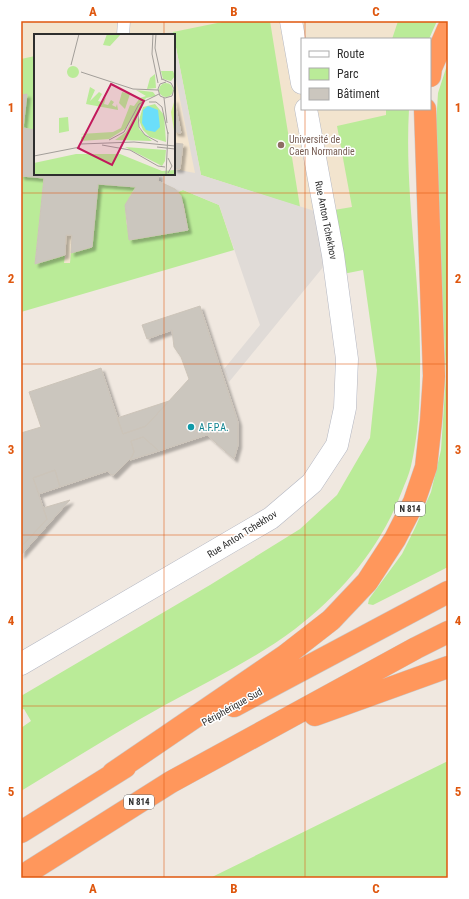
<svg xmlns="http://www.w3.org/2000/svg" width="469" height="899" viewBox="0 0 469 899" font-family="'Roboto Condensed',sans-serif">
  <defs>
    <filter id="shadow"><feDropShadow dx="3.5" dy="3.5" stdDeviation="1" flood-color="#0004"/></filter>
  </defs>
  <rect width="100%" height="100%" fill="#f0e8e0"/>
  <path fill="#f2e4ce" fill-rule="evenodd" d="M 21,21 L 398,21 L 392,39 L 302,39 L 302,109 L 386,109 L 392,201 L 21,306 ZM 35,35 L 174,35 L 174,174 L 35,174 Z"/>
  <path fill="#baeb98" d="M 227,21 L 270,21 L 300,207 L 201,175 L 173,32 Z
    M 398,21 L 437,21 L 429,39 L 392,39 Z
    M 35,56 L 35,130 L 23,128 L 27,94 L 21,95 L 21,59 Z
    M 448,62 L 448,567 L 373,605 L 368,604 L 369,599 L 402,554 L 415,528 L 431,492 L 441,450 L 446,375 L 435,142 L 438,93 Z
    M 386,109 L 409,109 C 404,197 422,286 420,374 C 420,405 418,436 411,466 C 409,475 405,483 402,491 C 381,547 342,593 295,629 C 255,659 209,681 165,705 C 116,732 69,762 21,791 L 21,728 L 31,721 L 24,709 L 21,710 L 21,696 L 210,585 L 300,529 L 337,495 L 370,438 L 377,370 L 363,270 L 343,274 L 334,210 L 352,207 L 337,126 L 386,115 Z
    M 21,176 L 44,178 L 35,263 L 65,255 L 64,263 L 70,263 L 71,253 L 92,247 L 98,184 L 136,187 C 122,206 125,218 130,240 L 188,230 L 184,205 L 178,192 L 183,190 L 219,205 L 234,250 L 21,312 Z
    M 448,761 L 448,878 L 210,878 Z"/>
  <path fill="#e0dbd7" d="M 173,32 L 201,175 L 324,214 L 333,255 L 229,382 L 224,369 L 260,325 L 219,205 L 183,190 L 178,192 L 158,181 L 159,174 L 174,174 L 174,169 L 195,173 L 174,70 L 174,35 L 167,35 L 166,33 Z"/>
  <path fill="#cbc6be" stroke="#ccc4b9" filter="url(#shadow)" d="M 27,94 L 23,128 L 35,130 L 35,174 L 159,174 L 158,181 L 175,189 L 181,196 L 188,230 L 129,240 L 125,205 L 136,187 L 98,184 L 92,247 L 71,253 L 72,235 L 66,235 L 65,255 L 35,264 L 44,178 L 21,176 L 21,95 Z
    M 174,99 L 181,133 L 174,132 Z
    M 174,143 L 183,144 L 180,169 L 174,169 Z
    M 200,306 L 238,422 L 238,445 L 234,459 L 207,435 L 159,451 L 143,437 L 131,441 L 134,452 L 132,457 L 114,475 L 111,475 L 108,471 L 60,487 L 55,470 L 33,478 L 47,519 L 21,547 L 21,433 L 41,427 L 29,392 L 101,368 L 123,434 L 146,426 L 189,379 L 181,357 L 174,347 L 172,330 L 147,339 L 142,325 Z
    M 169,401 L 146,426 L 123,434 L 117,418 Z
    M 143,437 L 159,451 L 130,460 L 134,452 L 131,441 Z
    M 55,470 L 60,487 L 39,494 L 33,478 Z
    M 70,500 L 21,555 L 21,547 L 47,519 L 43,508 Z"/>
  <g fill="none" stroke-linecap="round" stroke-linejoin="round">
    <defs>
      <path id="lane" d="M 123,35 L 124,21"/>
      <path id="street" d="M 291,21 L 302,83
        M 21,664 L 271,518 L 312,483 L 337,445 L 345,408 L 347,359 L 333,255 L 306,109"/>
      <path id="highway" d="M 430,76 L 431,68 L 448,29
        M 234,706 L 448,592
        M 315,715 L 448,667
        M 113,773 L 286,655 L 331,620 L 367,582 L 395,539 L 414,502 L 426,467 L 431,421 L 434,376 L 425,109
        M 21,832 L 125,767
        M 30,871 L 171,782 L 416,648 L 448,632"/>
    </defs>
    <use href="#lane" stroke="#b4b7c2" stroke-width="13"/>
    <use href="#street" stroke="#b4b7c2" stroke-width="23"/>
    <use href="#highway" stroke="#c9c9c9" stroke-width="23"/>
    <use href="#lane" stroke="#fff" stroke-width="12"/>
    <use href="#street" stroke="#fff" stroke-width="22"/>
    <use href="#highway" stroke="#ff975c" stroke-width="22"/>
  </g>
  <path fill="none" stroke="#df570e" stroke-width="1" stroke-opacity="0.55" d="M 164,21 L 164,35M 305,21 L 305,39M 305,109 L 305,878M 164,174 L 164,878M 21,193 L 448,193M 21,364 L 448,364M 21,535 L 448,535M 21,706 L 448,706"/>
  <circle fill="#8d6e63" stroke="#fff" stroke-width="1.5" cx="281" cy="145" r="4"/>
  <circle fill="#0f9aa8" stroke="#fff" stroke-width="1.5" cx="191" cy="427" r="4"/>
  <g text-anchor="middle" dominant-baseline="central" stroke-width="3" stroke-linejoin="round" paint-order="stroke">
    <g fill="#fff" stroke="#6d6d6d" stroke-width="1">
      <rect x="395" y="502" width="30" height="14" rx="3"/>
      <rect x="124" y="795" width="30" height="14" rx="3"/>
    </g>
    <g font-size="9" font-weight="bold" fill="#2e2e2e">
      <text x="410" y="509">N 814</text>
      <text x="139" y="802">N 814</text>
    </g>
    <g font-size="10" fill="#785e54" stroke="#fff" text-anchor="start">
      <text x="289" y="139">Université de<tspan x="289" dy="12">Caen Normandie</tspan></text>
    </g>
    <g font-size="10" fill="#2e2e2e" stroke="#fff">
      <text transform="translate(326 220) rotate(79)">Rue Anton Tchekhov</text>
      <text transform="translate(242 534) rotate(-32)">Rue Anton Tchekhov</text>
      <text transform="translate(232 707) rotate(-29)">Périphérique Sud</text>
    </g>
    <g font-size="10" fill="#0d838f" stroke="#fff" text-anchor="start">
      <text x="199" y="427">A.F.P.A.</text>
    </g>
  </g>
  <g transform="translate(34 34)">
    <rect width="141" height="141" fill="#f0e8e0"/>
    <path d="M 73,0 L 87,0 L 76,12 L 69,11 ZM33 38a6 6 0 1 1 12 0a6 6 0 1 1-12 0ZM 127,37 L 139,37 L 141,42 L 137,47 L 129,45 ZM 121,40 L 122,54 L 113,55 L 116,44 ZM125 56a7 7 0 1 1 14 0a7 7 0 1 1-14 0ZM 56,53 L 61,56 L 56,67 L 65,58 L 68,60 L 64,67 L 68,68 L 72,63 L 70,70 L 74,71 L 77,66 L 80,68 L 78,71 L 82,73 L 83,70 L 84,76 L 52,70 ZM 102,56 L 119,58 L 122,62 L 112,64 L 91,95 L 75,105 L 47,107 L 47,103 L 53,101 L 46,100 L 79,98 L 87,94 L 96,71 L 100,72 L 106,64 L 112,62 ZM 88,58 L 96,60 L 91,75 L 85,69 ZM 123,64 L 107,71 L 103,82 L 105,95 L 118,107 L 81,106 L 92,98 L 105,72 ZM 121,70 L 130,81 L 132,108 L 116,103 L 109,96 L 105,86 L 109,73 ZM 34,83 L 35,97 L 25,99 L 25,84 ZM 91,113 L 132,116 L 131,127 L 128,132 ZM 42,120 L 86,120 L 128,137 L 141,136 L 141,141 L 0,141 L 0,129 Z" fill="#baeb98"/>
    <path d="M 141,65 L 141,103 L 137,78 Z" fill="#d1f293"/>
    <path d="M 114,72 L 124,76 L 126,93 L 121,98 L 112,96 L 108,89 L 109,76 Z" fill="#6bdefa"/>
    <path fill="none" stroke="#a29e99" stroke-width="1" d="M 119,0 L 118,20 L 124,49M 122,0 L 121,14 L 128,46M 37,31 L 45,0M 47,38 L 99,55 L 124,56M 128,45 L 137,49 L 140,55 L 138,62 L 131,64 L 126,62 L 124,55 L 126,50 L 132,48M 130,64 L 133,89M 115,68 L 122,68 L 128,73 L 134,100M 107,73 L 104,81 L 105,93 L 111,101 L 124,108M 75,106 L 90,98 L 105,70 L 125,60M 47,110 L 100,108 L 141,112M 68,111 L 96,116 L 124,132 L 131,133M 123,113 L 141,115M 0,122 L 46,113M 134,124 L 138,132 L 134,139M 132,141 L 134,98"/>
    <path fill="#c2185b" fill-opacity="0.15" stroke="#c2185b" stroke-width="2" d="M 77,50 L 110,67 L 78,131 L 44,114 Z"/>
    <rect width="141" height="141" fill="none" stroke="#2e2e2e" stroke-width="2"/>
  </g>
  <rect width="469" height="899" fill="none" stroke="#ffffff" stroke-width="44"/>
  <rect x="301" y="38" width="130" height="72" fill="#ffffff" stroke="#ababab"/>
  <rect x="309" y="51" width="20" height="6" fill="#ffffff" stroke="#ababab"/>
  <text x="337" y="58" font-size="12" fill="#2e2e2e">Route</text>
  <rect x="309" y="68" width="20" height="12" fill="#baeb98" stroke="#ababab"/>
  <text x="337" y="78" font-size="12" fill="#2e2e2e">Parc</text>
  <rect x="309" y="88" width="20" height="12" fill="#cbc6be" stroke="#ababab"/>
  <text x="337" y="98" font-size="12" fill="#2e2e2e">Bâtiment</text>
  <rect x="22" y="22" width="425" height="855" fill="none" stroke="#df570e" stroke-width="1.5"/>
  <g font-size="13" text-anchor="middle" font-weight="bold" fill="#df570e">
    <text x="93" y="16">A</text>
    <text x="234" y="16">B</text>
    <text x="376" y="16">C</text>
    <text x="11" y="112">1</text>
    <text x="458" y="112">1</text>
    <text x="11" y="283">2</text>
    <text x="458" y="283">2</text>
    <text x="11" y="454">3</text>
    <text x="458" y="454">3</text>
    <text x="11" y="625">4</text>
    <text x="458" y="625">4</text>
    <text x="11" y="796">5</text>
    <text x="458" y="796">5</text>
    <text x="93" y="893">A</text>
    <text x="234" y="893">B</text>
    <text x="376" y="893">C</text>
  </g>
</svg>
